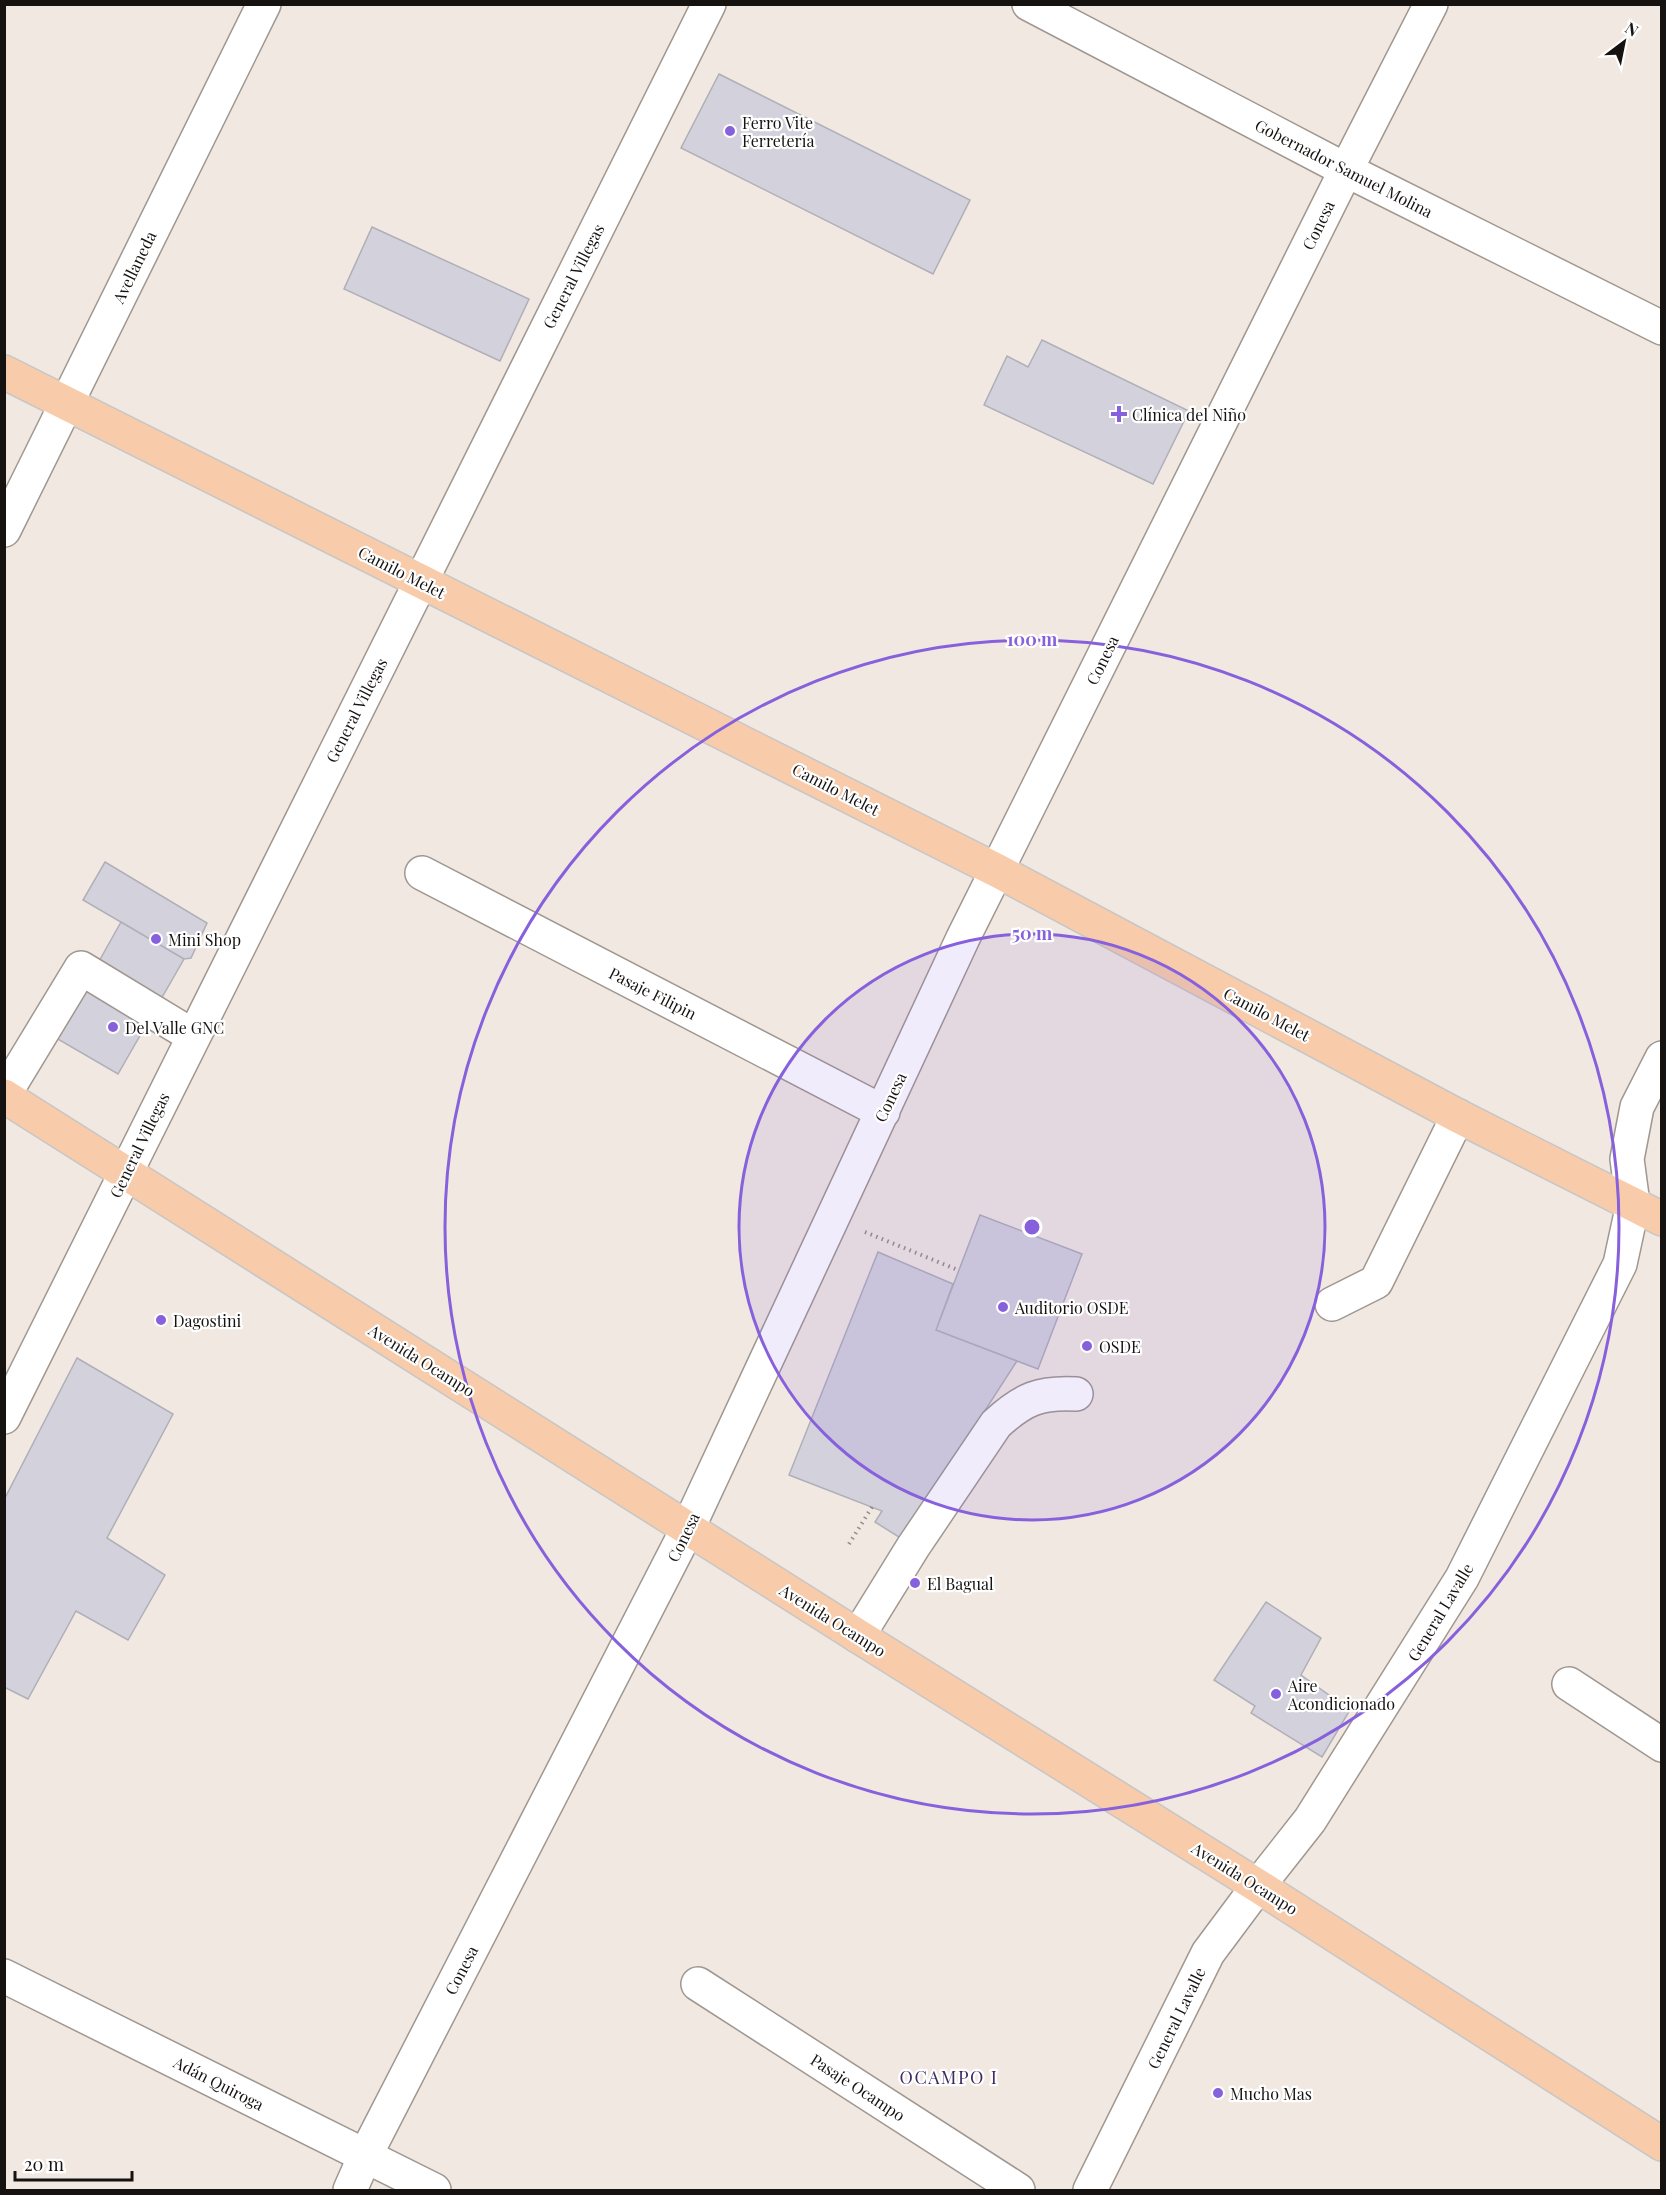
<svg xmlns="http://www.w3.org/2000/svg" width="1666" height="2195" viewBox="0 0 1666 2195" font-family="'Playfair Display',serif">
  <rect width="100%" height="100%" fill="#f1e8e1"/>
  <path fill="#d3d1db" stroke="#b0afb8" stroke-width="1.5" d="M 719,74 L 970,200 L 933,274 L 681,148 Z
    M 372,227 L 529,299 L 500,361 L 344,289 Z
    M 1042,340 L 1189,411 L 1153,484 L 984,405 L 1007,356 L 1028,367 Z
    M 105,862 L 207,923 L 191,958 L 184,959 L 83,900 Z
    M 121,922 L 184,959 L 118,1074 L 56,1038 Z
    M 980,1215 L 1082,1254 L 1038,1369 L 936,1330 Z
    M 878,1252 L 953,1284 L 936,1330 L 1017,1361 L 902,1539 L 875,1522 L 882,1511 L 789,1475 Z
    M 77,1358 L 173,1414 L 107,1538 L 165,1575 L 128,1640 L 76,1611 L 28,1699 L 4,1687 L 4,1500 Z
    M 1266,1602 L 1321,1638 L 1301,1675 L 1350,1710 L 1322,1757 L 1251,1713 L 1255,1706 L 1214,1680 Z"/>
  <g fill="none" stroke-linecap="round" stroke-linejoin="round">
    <defs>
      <path id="minor" d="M 1029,4 L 1346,170 L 1662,328
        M 4,530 L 264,4
        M 422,873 L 883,1112
        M 4,1095 L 81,968 L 193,1036
        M 1332,1304 L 1376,1282 L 1458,1116
        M 4,1417 L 709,4
        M 858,1636 L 913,1547 L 996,1424 C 1023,1399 1040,1392 1076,1394
        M 1569,1684 L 1662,1745
        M 4,1976 L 434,2190
        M 698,1984 L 1018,2190
        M 350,2190 L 365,2156 L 688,1528 L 963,938 L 1346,170 L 1431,4
        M 1090,2190 L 1208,1953 L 1258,1886 L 1310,1820 L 1462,1578 L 1620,1264 L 1633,1204 L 1627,1159 L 1637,1107 L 1662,1058"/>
      <path id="major" d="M 4,372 L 998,871 L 1458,1116 L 1662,1219
        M 4,1096 L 858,1636 L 1258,1886 L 1662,2144"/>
    </defs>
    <use href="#minor" stroke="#9f9790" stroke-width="36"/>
    <use href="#major" stroke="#c7c6c6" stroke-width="36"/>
    <path stroke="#948d89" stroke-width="4" stroke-dasharray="1.5 4.5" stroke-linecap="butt" d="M 865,1232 L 958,1270
      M 849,1544 L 872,1507"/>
    <use href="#minor" stroke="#fff" stroke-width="33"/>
    <use href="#major" stroke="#f8ccaa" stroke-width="33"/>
  </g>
  <circle cx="1032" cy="1227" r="293" fill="#8761dc" fill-opacity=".12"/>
  <g fill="none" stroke="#8761dc" stroke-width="3">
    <circle cx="1032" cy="1227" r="293"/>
    <circle cx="1032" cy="1227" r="587"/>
  </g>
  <g fill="#8761dc" stroke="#fff" stroke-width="2">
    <circle cx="730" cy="131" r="6"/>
    <path d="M1116 405h6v6h6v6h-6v6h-6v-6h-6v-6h6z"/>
    <circle cx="156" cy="939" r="6"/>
    <circle cx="113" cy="1027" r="6"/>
    <circle cx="1003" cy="1307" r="6"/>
    <circle cx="161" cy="1320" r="6"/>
    <circle cx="1087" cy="1346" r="6"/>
    <circle cx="915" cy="1583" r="6"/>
    <circle cx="1276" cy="1694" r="6"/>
    <circle cx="1218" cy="2093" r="6"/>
  </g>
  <g text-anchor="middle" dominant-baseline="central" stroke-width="4.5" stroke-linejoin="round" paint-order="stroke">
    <g font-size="16" fill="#151210" stroke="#fff" text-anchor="start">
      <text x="742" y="122">Ferro Vite<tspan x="742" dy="18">Ferretería</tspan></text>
      <text x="1132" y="414">Clínica del Niño</text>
      <text x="168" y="939">Mini Shop</text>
      <text x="125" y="1027">Del Valle GNC</text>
      <text x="1015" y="1307">Auditorio OSDE</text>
      <text x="173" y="1320">Dagostini</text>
      <text x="1099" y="1346">OSDE</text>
      <text x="927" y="1583">El Bagual</text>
      <text x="1288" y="1685">Aire<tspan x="1288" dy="18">Acondicionado</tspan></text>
      <text x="1230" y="2093">Mucho Mas</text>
    </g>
    <g font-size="16" fill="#151210" stroke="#fff">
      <text transform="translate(1344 168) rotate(27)">Gobernador Samuel Molina</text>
      <text transform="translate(1318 225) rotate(-64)">Conesa</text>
      <text transform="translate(134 267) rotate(-64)">Avellaneda</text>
      <text transform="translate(573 276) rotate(-63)">General Villegas</text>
      <text transform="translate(402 572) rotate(27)">Camilo Melet</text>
      <text transform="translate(1102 660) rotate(-64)">Conesa</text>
      <text transform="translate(356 710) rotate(-63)">General Villegas</text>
      <text transform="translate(836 789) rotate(27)">Camilo Melet</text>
      <text transform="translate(653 993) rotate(27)">Pasaje Filipin</text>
      <text transform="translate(1267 1014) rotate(28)">Camilo Melet</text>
      <text transform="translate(890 1097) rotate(-65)">Conesa</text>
      <text transform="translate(139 1145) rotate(-64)">General Villegas</text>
      <text transform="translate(422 1360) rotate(32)">Avenida Ocampo</text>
      <text transform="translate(683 1537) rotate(-64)">Conesa</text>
      <text transform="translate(1440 1612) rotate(-59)">General Lavalle</text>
      <text transform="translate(833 1620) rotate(32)">Avenida Ocampo</text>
      <text transform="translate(1245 1878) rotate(32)">Avenida Ocampo</text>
      <text transform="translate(461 1970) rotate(-63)">Conesa</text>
      <text transform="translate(1176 2018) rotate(-64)">General Lavalle</text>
      <text transform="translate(219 2083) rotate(27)">Adán Quiroga</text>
      <text transform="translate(858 2087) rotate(33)">Pasaje Ocampo</text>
    </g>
    <g font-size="18" letter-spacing="1.5" fill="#3d2b66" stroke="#fff">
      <text x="949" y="2077">OCAMPO I</text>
    </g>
  </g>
  <circle cx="1032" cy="1227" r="9" fill="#8761dc" stroke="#fff" stroke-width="3"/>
  <g font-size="18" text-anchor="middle" font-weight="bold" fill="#8761dc" stroke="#fff" stroke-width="4.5" stroke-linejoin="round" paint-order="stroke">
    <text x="1032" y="646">100 m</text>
    <text x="1032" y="940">50 m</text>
  </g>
  <rect width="1666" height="2195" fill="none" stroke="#151210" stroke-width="12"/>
  <g transform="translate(1624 42) rotate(32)" stroke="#ffffff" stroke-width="4.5" paint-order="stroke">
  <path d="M0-4.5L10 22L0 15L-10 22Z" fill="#151210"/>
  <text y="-9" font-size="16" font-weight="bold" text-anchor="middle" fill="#151210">N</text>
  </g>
  <path d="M15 2171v9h117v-9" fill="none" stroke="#151210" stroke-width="3"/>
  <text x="24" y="2171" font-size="18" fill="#151210" stroke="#ffffff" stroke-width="4.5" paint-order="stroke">20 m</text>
</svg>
